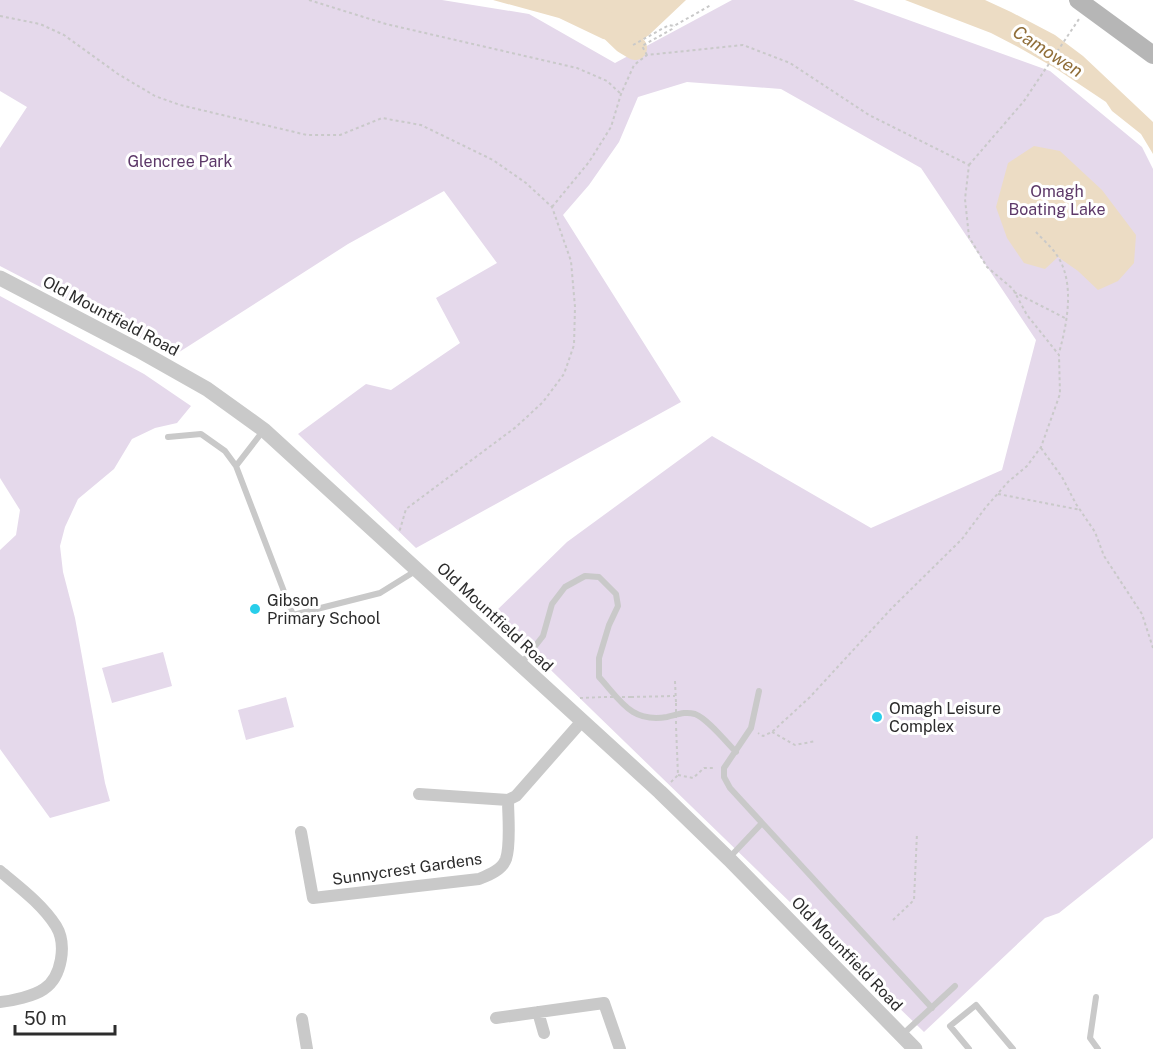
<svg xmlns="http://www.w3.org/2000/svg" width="1153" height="1049" viewBox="0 0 1153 1049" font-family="'Public Sans',sans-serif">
  <rect width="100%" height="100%" fill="#fff"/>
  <path fill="#e5d9eb" d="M 0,0 L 442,0 L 529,14 L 615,63 L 732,0 L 853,0 L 1050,71 L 1142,147 L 1153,169 L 1153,838 L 1059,913 L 1045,918 L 924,1032 L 493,614 L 567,542 L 712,436 L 871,528 L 1002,470 L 1036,340 L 921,168 L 781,89 L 687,82 L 638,97 L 619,142 L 589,185 L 563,215 L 681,402 L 416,548 L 298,434 L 366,384 L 391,390 L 460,343 L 436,298 L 497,263 L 444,191 L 348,244 L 173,356 L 0,266 L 0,148 L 27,107 L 0,91 Z
    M 0,296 L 144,374 L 191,406 L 177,423 L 155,428 L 132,439 L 114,469 L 78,499 L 65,527 L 60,546 L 63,572 L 75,618 L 105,783 L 110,801 L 50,818 L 0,749 L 0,550 L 16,535 L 20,510 L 0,478 Z
    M 163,652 L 172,686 L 112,703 L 102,668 Z
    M 286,697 L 294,727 L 246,740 L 238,710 Z"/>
  <path fill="#ecdcc4" d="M 493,0 L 686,0 L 649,35 L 636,44 L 603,39 L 559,18 Z
    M 905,0 L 985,0 L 1011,12 L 1055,35 L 1083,56 L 1153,122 L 1153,154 L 1141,134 L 1112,111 L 1106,102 L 1055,68 L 1018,47 L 991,33 Z
    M 1034,146 L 1060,151 L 1102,190 L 1136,235 L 1134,263 L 1118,281 L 1098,290 L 1078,271 L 1058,257 L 1045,269 L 1024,263 L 1007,238 L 996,207 L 1008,163 Z"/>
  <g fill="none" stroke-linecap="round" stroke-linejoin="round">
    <path stroke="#ecdcc4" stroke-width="24" d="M 601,19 L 625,42 L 635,48"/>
    <path stroke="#c9c9c9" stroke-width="2" stroke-dasharray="3 3" stroke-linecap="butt" d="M 309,0 L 386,24 L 577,68 L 607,81 L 621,94
      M 0,16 L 40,24 L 64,35 L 118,74 L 155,96 L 180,105 L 307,135 L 340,135 L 382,118 L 421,125 L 493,160 L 526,183 L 552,207 L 571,261 L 575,307 L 574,345 L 564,374 L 543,402 L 516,427 L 406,509 L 399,533
      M 633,45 L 669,25 L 674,26 L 711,5
      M 647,55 L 642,46 L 672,29 L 674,26
      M 969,165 L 1024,101 L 1079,19
      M 552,207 L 589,162 L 611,127 L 621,94 L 634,65 L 647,55 L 743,45 L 790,63 L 869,115 L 969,165 L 965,199 L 969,237 L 987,267 L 1013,289 L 1027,315 L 1059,355 L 1060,394 L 1041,447 L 1027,466 L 1008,482 L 986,507 L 962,539 L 891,609 L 810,697 L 772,732 L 763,736 L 758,733
      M 1036,232 C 1043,240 1053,248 1058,257 C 1075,284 1067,324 1059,353
      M 1014,292 L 1065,318
      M 1041,448 L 1062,477 L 1076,504 L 1095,532 L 1104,556 L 1142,614 L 1153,648
      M 998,494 L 1081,510
      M 675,681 L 676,703
      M 631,697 L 675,696
      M 580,698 L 604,697
      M 772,732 L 795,745 L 816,741
      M 678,775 L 693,778 L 704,768 L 714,768
      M 671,782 L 678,775 L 676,726
      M 893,920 L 914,900 L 917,833"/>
    <path stroke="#c9c9c9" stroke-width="6" d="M 263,431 L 236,466 L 293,615 L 380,593 L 417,570
      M 168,437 L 201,434 L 225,451 L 236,466
      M 521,664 L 543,636 L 552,604 L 565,587 L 585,576 L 599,577 L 616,594 L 618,606 L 609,625 L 599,658 L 599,677 C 621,701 631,723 667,717 C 677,715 684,711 695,714 C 708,719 726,742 736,752
      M 759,691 L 751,728 L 724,768 L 724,777 L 730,788 L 932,1008
      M 729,858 L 762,823
      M 1096,997 L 1090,1038 L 1098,1049
      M 903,1034 L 955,986
      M 969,1049 L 950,1026 L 976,1005 L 1013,1049"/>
    <path stroke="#c9c9c9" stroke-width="12" d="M 419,794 L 508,800 L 516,796 L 582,721
      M 301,832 L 313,898 L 479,879 C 489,875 502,870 506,859 C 511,844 508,815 508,800
      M 0,871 C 19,887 42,904 56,926 C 67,944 62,977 44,989 C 34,996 12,1001 0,1002
      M 538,1012 L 544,1033
      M 496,1018 L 604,1003 L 620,1049
      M 302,1019 L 307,1049"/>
    <path stroke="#c9c9c9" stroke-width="15" d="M 0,278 L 138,350 L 207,389 L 264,430 L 660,792 L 729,859 L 915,1049"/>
    <path stroke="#b6b6b6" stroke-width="18" d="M 1078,0 L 1153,55"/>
    <path stroke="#c9c9c9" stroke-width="2" stroke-dasharray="3 3" stroke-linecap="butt" d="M 604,697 L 631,697
      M 676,703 L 676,726"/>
  </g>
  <g fill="#28ceea" stroke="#fff" stroke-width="2">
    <circle cx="255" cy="609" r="6"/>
    <circle cx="877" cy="717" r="6"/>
  </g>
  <g text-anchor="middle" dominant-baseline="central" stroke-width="6" stroke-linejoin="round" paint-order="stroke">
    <g font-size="16" fill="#5d3969" stroke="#fff">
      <text x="180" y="161">Glencree Park</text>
      <text x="1057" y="191">Omagh<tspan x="1057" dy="18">Boating Lake</tspan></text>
    </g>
    <g font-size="16" fill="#2c2c2c" stroke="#fff">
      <text transform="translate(111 316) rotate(28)">Old Mountfield Road</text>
      <text transform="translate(495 617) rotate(43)">Old Mountfield Road</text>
      <text transform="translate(407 869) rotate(-8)">Sunnycrest Gardens</text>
      <text transform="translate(847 954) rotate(46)">Old Mountfield Road</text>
    </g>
    <g font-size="16" fill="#2c2c2c" stroke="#fff" text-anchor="start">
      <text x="267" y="600">Gibson<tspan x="267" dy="18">Primary School</tspan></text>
      <text x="889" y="708">Omagh Leisure<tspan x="889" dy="18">Complex</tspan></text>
    </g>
    <g font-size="18" font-style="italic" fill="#906e39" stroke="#fff">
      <text transform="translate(1048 51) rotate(33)">Camowen</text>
    </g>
  </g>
  <path d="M15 1025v9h100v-9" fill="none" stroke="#2c2c2c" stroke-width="3"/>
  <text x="24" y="1025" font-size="18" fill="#2c2c2c" stroke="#ffffff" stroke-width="4.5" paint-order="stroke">50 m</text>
</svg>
